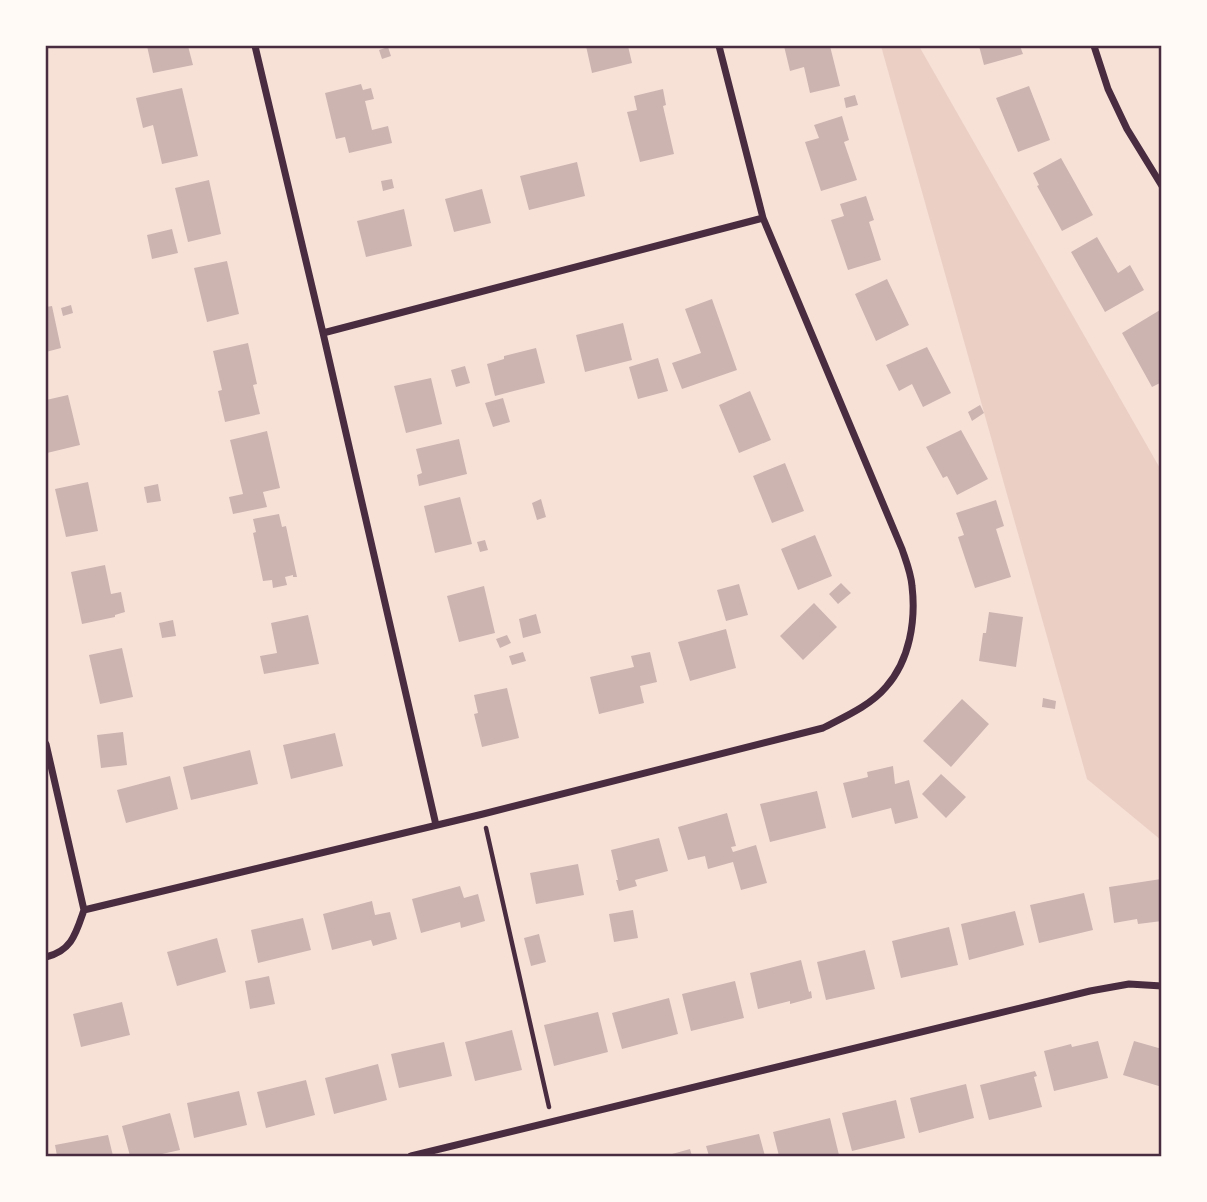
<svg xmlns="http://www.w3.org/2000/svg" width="1207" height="1202" viewBox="0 0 1207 1202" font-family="Jost,sans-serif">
  <rect width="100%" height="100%" fill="#f7e1d7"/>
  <path fill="#ebcfc5" d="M 881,46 L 919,46 L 1161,470 L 1161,840 L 1087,779 Z"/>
  <path fill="#ccb4b1" d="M 147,46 L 188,46 L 193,65 L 153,73 Z
    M 586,46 L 628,46 L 632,63 L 592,73 Z
    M 784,46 L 830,46 L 840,86 L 810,93 L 804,67 L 790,71 Z
    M 979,46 L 1020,46 L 1023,54 L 984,65 Z
    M 388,47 L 391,56 L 382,59 L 379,50 Z
    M 361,84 L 363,90 L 371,88 L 374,99 L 365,101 L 372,130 L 388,126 L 392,143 L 349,153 L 345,137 L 336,139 L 325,93 Z
    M 1029,86 L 1050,140 L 1018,152 L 996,98 Z
    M 182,88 L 198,156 L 162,164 L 153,125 L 143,128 L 136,98 Z
    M 663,89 L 666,105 L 663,106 L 674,154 L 640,162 L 627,112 L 637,110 L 634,96 Z
    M 855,95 L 858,105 L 846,108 L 844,98 Z
    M 842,116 L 849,140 L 844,142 L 857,180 L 821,191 L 805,142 L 819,138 L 814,125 Z
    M 1061,158 L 1093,215 L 1062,231 L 1037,186 L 1039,185 L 1033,173 Z
    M 577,162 L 585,196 L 529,210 L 520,176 Z
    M 392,179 L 394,188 L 383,191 L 381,181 Z
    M 209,180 L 221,234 L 188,242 L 175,188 Z
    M 482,189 L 491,223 L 454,232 L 445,199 Z
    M 866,196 L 874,220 L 869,222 L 881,260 L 848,270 L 831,220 L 844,216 L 840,204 Z
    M 404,209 L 412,246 L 366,257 L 357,221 Z
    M 172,229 L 178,253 L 152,259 L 147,235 Z
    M 1097,237 L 1118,273 L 1130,265 L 1144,290 L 1105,312 L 1071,252 Z
    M 227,261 L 239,314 L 207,322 L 194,268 Z
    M 887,279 L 909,325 L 876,341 L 855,294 Z
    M 712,299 L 737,370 L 682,389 L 672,363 L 701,353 L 685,309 Z
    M 71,305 L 73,313 L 63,316 L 61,308 Z
    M 52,306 L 61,348 L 46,352 L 46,307 Z
    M 1160,310 L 1162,382 L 1152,387 L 1122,333 Z
    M 623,323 L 632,360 L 585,372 L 576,335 Z
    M 248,343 L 257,384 L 253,385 L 260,414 L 225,422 L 218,391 L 222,390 L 213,351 Z
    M 927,347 L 951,393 L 923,407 L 912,384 L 899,391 L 886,365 Z
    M 536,348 L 545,383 L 495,396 L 487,364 L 504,359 L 504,356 Z
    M 658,358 L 668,391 L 638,399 L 629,367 Z
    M 465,366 L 470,383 L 456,387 L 451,370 Z
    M 431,378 L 442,424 L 406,433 L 394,386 Z
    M 750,391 L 771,440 L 739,453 L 719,405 Z
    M 68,395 L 80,445 L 47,453 L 46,400 Z
    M 503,398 L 510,422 L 493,427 L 485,403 Z
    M 980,405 L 984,413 L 972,421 L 968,412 Z
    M 961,430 L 988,479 L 957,495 L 947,476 L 943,478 L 926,447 Z
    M 267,431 L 280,488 L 263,492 L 267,507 L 233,514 L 229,497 L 243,494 L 230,440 Z
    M 459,439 L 467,474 L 419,486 L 417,475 L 422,473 L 416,449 Z
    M 785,463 L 804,511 L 772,523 L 753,476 Z
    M 88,482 L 98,531 L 66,537 L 55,489 Z
    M 158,484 L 161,501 L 147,503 L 144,487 Z
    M 460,497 L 472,544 L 435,553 L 424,506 Z
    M 541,499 L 546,517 L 537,520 L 532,503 Z
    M 996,500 L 1004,526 L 996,529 L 1011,577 L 975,588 L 958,537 L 964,535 L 956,513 Z
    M 279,514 L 282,527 L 286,526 L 297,577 L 293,577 L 293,575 L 285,577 L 287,585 L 273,588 L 272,580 L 263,581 L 253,533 L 256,532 L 253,519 Z
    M 815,535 L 832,576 L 798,590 L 781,549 Z
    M 485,540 L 488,550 L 480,552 L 477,542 Z
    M 105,565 L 111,594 L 121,592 L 125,612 L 115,615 L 115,617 L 82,624 L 71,572 Z
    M 841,583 L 851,593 L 838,604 L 829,594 Z
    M 739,584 L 748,615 L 726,621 L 717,590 Z
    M 484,586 L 495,633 L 459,642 L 447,596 Z
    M 814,603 L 837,627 L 803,660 L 780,636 Z
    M 989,612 L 1023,617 L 1016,667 L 979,661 L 983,633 L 986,633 Z
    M 536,614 L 541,633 L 523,638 L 519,619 Z
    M 308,615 L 319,664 L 264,674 L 260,656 L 277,653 L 271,623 Z
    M 173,620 L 176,636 L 162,638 L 159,623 Z
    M 726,629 L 736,668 L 690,681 L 678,642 Z
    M 507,635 L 511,643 L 500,648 L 496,639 Z
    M 122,648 L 133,697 L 100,704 L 89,655 Z
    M 523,652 L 526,661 L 512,665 L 509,656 Z
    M 650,652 L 657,682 L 640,686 L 644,703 L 599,714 L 590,677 L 634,667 L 631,656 Z
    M 507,688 L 519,738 L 482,747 L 474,714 L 478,713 L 474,695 Z
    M 1043,698 L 1056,701 L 1055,709 L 1042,707 Z
    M 962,699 L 989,724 L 951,767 L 923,741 Z
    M 123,732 L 127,765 L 101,768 L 97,735 Z
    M 335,733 L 343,766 L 291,779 L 283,745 Z
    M 250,750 L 258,784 L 191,800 L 183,767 Z
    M 893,766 L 895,784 L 909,780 L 918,818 L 895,824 L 891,808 L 852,818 L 843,783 L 868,777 L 867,772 Z
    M 941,774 L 966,797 L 946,818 L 922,794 Z
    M 170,776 L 178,809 L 126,823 L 117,790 Z
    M 817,791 L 826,828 L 770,842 L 760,804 Z
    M 727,813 L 736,846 L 731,847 L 733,852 L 756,845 L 767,883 L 741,890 L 733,862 L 708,869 L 705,856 L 688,860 L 678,827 Z
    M 659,838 L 668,871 L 635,880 L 637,886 L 619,891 L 616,880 L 618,880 L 611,850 Z
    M 578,864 L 584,895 L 536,904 L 530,873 Z
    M 1161,879 L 1162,921 L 1138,924 L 1137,919 L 1114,923 L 1109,887 Z
    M 460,886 L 464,898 L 478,894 L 485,921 L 461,928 L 460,922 L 421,933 L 412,899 Z
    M 1084,893 L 1093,930 L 1039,943 L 1030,905 Z
    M 372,901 L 375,915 L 390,912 L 397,939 L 373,946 L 371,940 L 332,950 L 323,914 Z
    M 633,910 L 638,938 L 614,942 L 609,914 Z
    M 1015,911 L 1024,945 L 969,960 L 961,924 Z
    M 303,918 L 311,950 L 258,963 L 251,930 Z
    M 949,927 L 958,965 L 901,978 L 892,941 Z
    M 539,934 L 546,962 L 531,966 L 524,938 Z
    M 217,938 L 226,972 L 177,986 L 167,952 Z
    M 865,950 L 875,989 L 826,1000 L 817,962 Z
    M 801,960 L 809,992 L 811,991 L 812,998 L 790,1004 L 790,1001 L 758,1009 L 750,973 Z
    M 269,976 L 275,1004 L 250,1009 L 245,981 Z
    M 735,981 L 744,1018 L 691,1031 L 682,994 Z
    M 669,998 L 678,1034 L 622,1049 L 612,1013 Z
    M 122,1002 L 130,1035 L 81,1047 L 73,1014 Z
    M 598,1012 L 608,1052 L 554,1066 L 544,1025 Z
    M 512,1030 L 522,1070 L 475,1081 L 465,1042 Z
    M 1098,1041 L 1108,1078 L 1054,1091 L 1044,1051 L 1071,1044 L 1072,1047 Z
    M 1134,1041 L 1162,1049 L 1162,1087 L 1123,1075 Z
    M 444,1042 L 452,1076 L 399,1088 L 391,1054 Z
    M 378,1064 L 387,1100 L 334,1114 L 325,1078 Z
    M 1035,1071 L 1037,1076 L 1034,1077 L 1042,1107 L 989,1120 L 980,1085 Z
    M 306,1080 L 315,1115 L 266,1128 L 257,1092 Z
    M 966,1084 L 974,1118 L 919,1133 L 910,1098 Z
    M 239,1091 L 247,1125 L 194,1138 L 187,1103 Z
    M 896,1100 L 905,1138 L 852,1151 L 842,1113 Z
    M 170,1113 L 180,1150 L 153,1156 L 130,1156 L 122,1126 Z
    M 830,1118 L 839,1155 L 832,1156 L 779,1156 L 773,1132 Z
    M 759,1134 L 765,1156 L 709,1156 L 706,1146 Z
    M 108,1135 L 113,1156 L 57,1156 L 55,1145 Z
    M 690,1149 L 692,1156 L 665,1156 Z"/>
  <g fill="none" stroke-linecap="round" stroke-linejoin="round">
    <path stroke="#4a2c40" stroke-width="4.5" d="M 486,828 L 549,1107"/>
    <path stroke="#4a2c40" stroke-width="7" d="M 255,46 L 323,333 L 436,825
      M 1094,46 L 1108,89 L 1127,129 L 1162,186
      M 323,333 L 763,218
      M 46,744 L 84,910
      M 46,957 C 72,951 76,933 84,910 L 483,814 L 823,728 C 844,717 870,706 886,687 C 910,660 916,620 912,586 C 911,573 906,561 902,549 L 763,218 L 719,46
      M 411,1156 L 1090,991 L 1129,984 L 1162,986"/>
  </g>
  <rect width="1207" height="1202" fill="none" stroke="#fffaf5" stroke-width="94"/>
  <rect x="47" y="47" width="1113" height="1108" fill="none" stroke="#4a2c40" stroke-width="2.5"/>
</svg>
